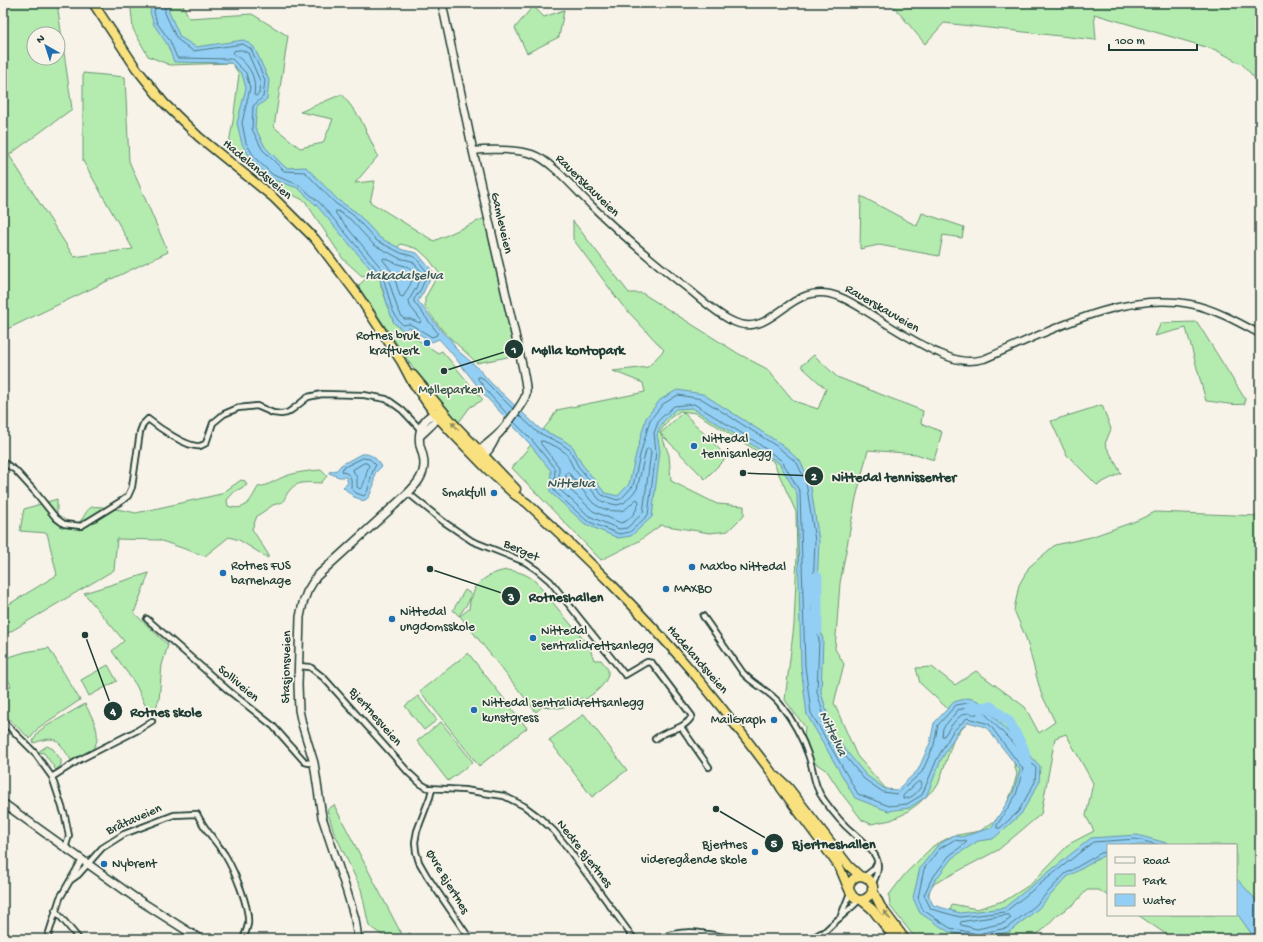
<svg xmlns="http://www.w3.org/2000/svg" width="1263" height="942" viewBox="0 0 1263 942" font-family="'Gochi Hand',sans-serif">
  <rect width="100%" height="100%" fill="#f7f3e8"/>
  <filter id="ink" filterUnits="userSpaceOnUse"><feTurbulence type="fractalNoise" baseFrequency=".025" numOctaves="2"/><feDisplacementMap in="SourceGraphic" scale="8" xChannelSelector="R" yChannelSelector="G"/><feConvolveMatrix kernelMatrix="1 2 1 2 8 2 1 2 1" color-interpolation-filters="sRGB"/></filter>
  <g filter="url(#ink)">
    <path fill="#b4ecaf" stroke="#6a9472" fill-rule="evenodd" d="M 3,3 L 57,3 L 72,109 L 9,155 L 74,257 L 133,249 L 83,161 L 83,73 L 125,77 L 129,161 L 168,252 L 3,331 ZM 34,34 L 58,34 L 58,58 L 34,58 Z
      M 134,3 L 182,3 L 189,18 L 252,14 L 288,36 L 274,127 L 300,148 L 323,143 L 333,119 L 300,112 L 342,94 L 360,118 L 378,156 L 355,183 L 375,181 L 370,202 L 434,241 L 487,217 L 518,355 L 477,363 L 443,331 L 425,307 L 425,298 L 439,273 L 429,259 L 418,249 L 401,244 L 370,273 L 362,276 L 343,259 L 305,201 L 279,188 L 245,164 L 229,143 L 233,121 L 239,74 L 232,63 L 170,65 L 148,56 L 133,29 L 131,9 Z
      M 891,3 L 1260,3 L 1260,84 L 1242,64 L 1216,50 L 1094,14 L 1096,40 L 944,23 L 925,44 Z
      M 533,6 L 544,17 L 564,10 L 559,37 L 527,53 L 515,28 Z
      M 861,196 L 917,226 L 922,213 L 964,227 L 962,238 L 943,235 L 939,256 L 879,245 L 860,249 Z
      M 573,221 L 629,293 L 642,293 L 739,354 L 767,369 L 794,401 L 818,409 L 826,389 L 801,366 L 814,355 L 837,377 L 923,411 L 921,423 L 942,432 L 934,460 L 916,454 L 868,450 L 856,498 L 840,583 L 835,649 L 844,664 L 834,703 L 857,756 L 893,797 L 921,784 L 949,710 L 920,683 L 916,668 L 932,667 L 955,685 L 976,671 L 1025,707 L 1039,733 L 1055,722 L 1041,693 L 1026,638 L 1014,610 L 1019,585 L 1029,567 L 1055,545 L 1091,537 L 1136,521 L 1155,512 L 1260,516 L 1260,939 L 1173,939 L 1138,915 L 1236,915 L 1236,845 L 1108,845 L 1108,896 L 1099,890 L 1087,890 L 1074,904 L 1057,915 L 1043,930 L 1029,939 L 916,939 L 890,906 L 889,895 L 905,874 L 933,846 L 952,836 L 980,831 L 996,820 L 1005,808 L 1013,789 L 1017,774 L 1013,760 L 989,725 L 968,722 L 954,738 L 938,785 L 918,804 L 904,814 L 891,820 L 871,824 L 862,820 L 842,794 L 827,771 L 808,758 L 804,738 L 805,727 L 785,700 L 794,625 L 797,556 L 796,512 L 773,461 L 696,413 L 680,411 L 670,418 L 660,432 L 660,434 L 683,412 L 727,457 L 705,479 L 661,434 L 669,455 L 671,481 L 717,504 L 744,506 L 744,515 L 728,531 L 710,533 L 661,525 L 639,541 L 601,560 L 512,468 L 550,421 L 557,410 L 645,392 L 643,383 L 613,371 L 648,367 L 664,350 L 622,305 L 573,239 ZM 1066,734 L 1093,783 L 1086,816 L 1094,831 L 1069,844 L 1031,884 L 1006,900 L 977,909 L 952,904 L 947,922 L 927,911 L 930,886 L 998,850 L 1041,814 L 1055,738 Z
      M 376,269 L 381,277 L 381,286 L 394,323 L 404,331 L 438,353 L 442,351 L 483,400 L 470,407 L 457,425 L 419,377 L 358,286 Z
      M 1197,322 L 1245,399 L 1245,404 C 1232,406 1219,402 1206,401 L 1186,328 L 1155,336 L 1161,323 Z
      M 1102,405 L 1111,429 L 1105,444 L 1121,473 L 1097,485 L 1066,454 L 1051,421 Z
      M 321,470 L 327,476 L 321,483 C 300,482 292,481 283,502 L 273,505 L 257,516 L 252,529 L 268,554 L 268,558 L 239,540 L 229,537 L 205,556 L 159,540 L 117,539 L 114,570 L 3,636 L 3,601 L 6,606 L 57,575 L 47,533 L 20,531 L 24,509 L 57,499 L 57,518 C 64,523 75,528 82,519 C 85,515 87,509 92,507 C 99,505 127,511 136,513 L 221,494 L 241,480 L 245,481 L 247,485 L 234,492 L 227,500 L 228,506 C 246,512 250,501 258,487 C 270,485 275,480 286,476 C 297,472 309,471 321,470 Z
      M 507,570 C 518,571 526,574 534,580 L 584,640 L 590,649 L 594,660 L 601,660 C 604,664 609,668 608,674 C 606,686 593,694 584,700 L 582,698 L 569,707 L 568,706 L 559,708 L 543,706 L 536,712 L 460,616 L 469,609 L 470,601 L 475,589 L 474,588 C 483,578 493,572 507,570 Z
      M 149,573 L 134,613 L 168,645 L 162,665 L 159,700 L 154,712 L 146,707 L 136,685 L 112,651 L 124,641 L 84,593 Z
      M 465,590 L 471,594 L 469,601 L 459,616 L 453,610 Z
      M 49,648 L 80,700 L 38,728 L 30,739 L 3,713 L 3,691 L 11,686 L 3,669 L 3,659 L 25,652 Z
      M 468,653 L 527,728 L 479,766 L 420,691 Z
      M 108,665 L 117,681 L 89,696 L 81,680 Z
      M 418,696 L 437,720 L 424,730 L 405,706 Z
      M 85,704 C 92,717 105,737 91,751 C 86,755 79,758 74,761 L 71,760 C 58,741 58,734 34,743 L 33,741 L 39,731 L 45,727 Z
      M 584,714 L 627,770 L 592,797 L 549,740 Z
      M 441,722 L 473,762 L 448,781 L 417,741 Z
      M 47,746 L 53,749 L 61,760 L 61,765 L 56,770 L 44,753 L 38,752 Z
      M 334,805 L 403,937 L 410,933 L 414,939 L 384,939 L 382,935 L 369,926 L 361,889 L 334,832 L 327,810 Z"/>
    <path fill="#93cff4" stroke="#6595a7" d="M 153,3 L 169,3 L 169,12 L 180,37 L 196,47 L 244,40 L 254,47 L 269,80 L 267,99 L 257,107 L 255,127 L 265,147 L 286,168 L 306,167 L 338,200 L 356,212 L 380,238 L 403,250 L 417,253 L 433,272 L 423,293 L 418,301 L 443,333 L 451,340 L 456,349 L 477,367 L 491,383 L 540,429 L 562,439 L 573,447 L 581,463 L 605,493 L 618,496 L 629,484 L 636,454 L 646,418 L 660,400 L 677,390 L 703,394 L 781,444 L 800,461 L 810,481 L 819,541 L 816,611 L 823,640 L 821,692 L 834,736 L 866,775 L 885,789 L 897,790 L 918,770 L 930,743 L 934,723 L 954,702 L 968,698 L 979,701 L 1040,766 L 1039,783 L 1021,814 L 993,839 L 978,841 L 952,858 L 934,882 L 928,894 L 933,905 L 960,913 L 1004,908 L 1091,838 L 1137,835 L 1174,845 L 1108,845 L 1108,856 L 1103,856 L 1067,877 L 1038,909 L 1009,932 L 977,938 L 949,932 L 920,913 L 913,898 L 920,868 L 937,846 L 954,835 L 961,837 L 991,828 L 1013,793 L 1020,770 L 986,727 L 968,722 L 957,733 L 941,760 L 926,797 L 909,808 L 888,811 L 855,798 L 807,715 L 801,667 L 797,494 L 779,463 L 754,446 L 692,408 L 676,409 L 663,422 L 657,434 L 660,451 L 652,517 L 631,536 L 618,538 L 585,524 L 550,492 L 551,471 L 529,443 L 487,398 L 449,350 L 439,339 L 432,342 L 408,327 L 404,331 L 394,323 L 389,310 L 380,280 L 317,206 L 298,188 L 271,179 L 252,160 L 242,144 L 237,123 L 246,88 L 242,74 L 231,63 L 174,62 L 167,44 L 154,25 L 150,12 Z
      M 361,454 C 371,453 377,458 381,467 L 375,473 L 374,480 L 374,485 C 370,492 371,499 362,501 L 360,499 L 354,497 L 344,488 L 343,487 L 348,483 L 346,477 L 339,477 L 329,473 L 329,472 L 337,470 L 341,465 Z
      M 1236,878 L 1260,904 L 1260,939 L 1253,939 L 1253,936 L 1236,912 Z"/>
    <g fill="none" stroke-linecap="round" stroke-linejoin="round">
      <path stroke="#4d7781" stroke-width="1" d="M 156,3 L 154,12 L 157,23 L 170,41 L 177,58 L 232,59 L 246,73 L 250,88 L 242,123 L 246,143 L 255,158 L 273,175 L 299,185 L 320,203 L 383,277 L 392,309 L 398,320 L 403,325 L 410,324 L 432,337 L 437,335 L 437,332 L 414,302 L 414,299 L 420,291 L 428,273 L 415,257 L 401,253 L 377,241 L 353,215 L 335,203 L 305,172 L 284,171 L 262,149 L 252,129 L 253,106 L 263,97 L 265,80 L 251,49 L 243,44 L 193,51 L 177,39 L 165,13 L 165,3
        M 242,50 L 248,53 L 260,81 L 259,94 L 256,96 L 254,95 C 257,75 248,64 233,53 L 234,51 Z
        M 336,211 L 338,211 L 350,219 L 374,245 L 399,258 L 412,261 L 422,272 L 416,288 L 409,300 L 410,306 L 421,320 L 420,323 L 410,319 L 404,319 L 402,317 L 397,307 L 387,275 L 336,214 Z
        M 384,258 L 398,264 L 409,267 L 415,274 L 410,285 L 403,297 L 400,296 L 393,273 L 383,260 Z
        M 508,415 L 490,395 L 478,379 L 478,377 L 481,377 L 513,409
        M 514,422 L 532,440 L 555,469 L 554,491 L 587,521 L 619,534 L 630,532 L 648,515 L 656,452 L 654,433 L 659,420 L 674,406 L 694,404 L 756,442 L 782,461 L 800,492 L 805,666 L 811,713 L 858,794 L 889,806 L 907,804 L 922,795 L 937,759 L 953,731 L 967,718 L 989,724 L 1023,769 L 1016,795 L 997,825 L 997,828 L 1000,828 L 1018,812 L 1035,782 L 1036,768 L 977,705 L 968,703 L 956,705 L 938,725 L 934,745 L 922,772 L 897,794 L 883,792 L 864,779 L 830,737 L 817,692 L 819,640 L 812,611 L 815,541 L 806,482 L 797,463 L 778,447 L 702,399 L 678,395 L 663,404 L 650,420 L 640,455 L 633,486 L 621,499 L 617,500 L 602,495 L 578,466 L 570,450 L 560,443 L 537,432 L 519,415
        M 541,441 L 543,441 L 557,447 L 566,453 L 574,469 L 599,499 L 603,502 L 617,505 L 624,503 L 637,489 L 646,450 L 649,448 L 651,452 L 643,513 L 627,528 L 619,529 L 589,516 L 559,489 L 559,467 L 541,444 Z
        M 363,458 L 370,459 L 376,465 C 369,474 371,490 364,496 L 356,493 L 351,488 C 351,480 353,475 343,472 L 342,471 L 343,468 Z
        M 364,463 L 367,463 L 369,466 C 365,474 366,484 360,489 L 357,487 L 357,478 L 353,470 Z
        M 568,472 L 593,503 C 600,509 616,513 624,510 C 629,507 632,502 637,499 L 639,501 C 638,510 630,521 621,523 L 593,511 L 566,486 L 566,474 Z
        M 968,708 L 974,709 L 977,712 L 977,714 C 973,715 971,713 967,713 C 958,714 949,729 944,736 L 942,736 L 943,728 L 958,710 Z
        M 918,782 L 921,782 L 922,784 C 919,791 912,799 903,799 L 903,796 Z
        M 1108,852 L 1101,853 L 1065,874 L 1035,906 L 1007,928 L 982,933 L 978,936 L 973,933 L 950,928 L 923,910 L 918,898 L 924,869 L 939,849 L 954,840 L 961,841 L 966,840 L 967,842 L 949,856 L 931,880 L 924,895 L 931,909 L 960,917 L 1005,912 L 1093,842 L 1136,839 L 1159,845
        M 1009,915 L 1011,918 L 1004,923 L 977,929 L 961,925 L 960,924 L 961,922 Z"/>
      <path stroke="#93cff4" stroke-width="11" d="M 817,577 L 817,630
        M 970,708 L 991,707 L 1009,722 L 1023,748 L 1027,762"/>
      <defs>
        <path id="minor" d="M 3,462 L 15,470 L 36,493 L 56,518 L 64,524 L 81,526 L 123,500 L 128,496 L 132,487 L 140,432 L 143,424 L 148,419 C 158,427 187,448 200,446 C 200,446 205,444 206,443 L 213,423 L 224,414 L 238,408 L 257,406 L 273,413 L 281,414 L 287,413 L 293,409 L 308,397 L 322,394 L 364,395 L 386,399 L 391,402 L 402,410 L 422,431
          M 408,493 L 444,522 L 472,541 L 525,562 L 537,570 L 550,581 L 625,675 L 647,662 L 652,663 L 692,716 C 684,731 666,729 655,739
          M 703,616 L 743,673 C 754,685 770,691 780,704 C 792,719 803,739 809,757 C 814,772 814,787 824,800 C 832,811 841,823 852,832 C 869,848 888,858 872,884
          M 147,619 L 229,691 L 273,726 L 305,762 L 309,763 L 314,763
          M 298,666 L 310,667 L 324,678 L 409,773 L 421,784 L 428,788 L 464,790 L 504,796 L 524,806 L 540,818 L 554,831 L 567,847 L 634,939
          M 3,721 L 34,752 L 52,777 L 65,816 L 69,836 L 65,848
          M 681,727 L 709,767
          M 52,777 L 79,760 L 138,730 L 152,721
          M 432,789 L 430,797 L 417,831 L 415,842 L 416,852 L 419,862 L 427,876 L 470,939
          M 864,877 L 874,869 L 877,863
          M 71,880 L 78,875 L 102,848 L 124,834 L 174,815 L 197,814 C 204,829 216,841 225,855 C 234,870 250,907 248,924 C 247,930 245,934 243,939
          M 55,910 L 79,939
          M 840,918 L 850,893
          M 47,939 L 60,898 L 82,860
          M 186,939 L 190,932
          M 660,939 C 685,926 711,935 737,939
          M 811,939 L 821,933
          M 818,939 C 830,924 846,914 859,900"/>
        <path id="tertiary" d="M 473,151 C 487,149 518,149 532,154 C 552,161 575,190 591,205 C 621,235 654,262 687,288 C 701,299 715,312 730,320 C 774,344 788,276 840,297 C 853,302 865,311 877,318 C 896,330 914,341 934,351 C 942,354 951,359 960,360 C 968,362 976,361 984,359 C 1046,333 1121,291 1190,304 C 1215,309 1238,322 1260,334"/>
        <path id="secondary" d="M 442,3 L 473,151 L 523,369 C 524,377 527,386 526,394 C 524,403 501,433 493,439 C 488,444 481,447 478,455
          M 420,436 C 426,430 438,420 441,413
          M 479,458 C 487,454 491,447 495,439
          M 3,803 L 134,897 L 200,939
          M 358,939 L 355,919 L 347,892 L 322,817 L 314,763 L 302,724 L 299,710 L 298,685 L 300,617 L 303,603 L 307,592 L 316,577 L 408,493 C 416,485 424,476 424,464 C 424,457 422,452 420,446 C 417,428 425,414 442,411"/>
        <path id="trunk" d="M 93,3 L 136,68 L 164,103 L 199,137 L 274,198 L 315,239 L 357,294 L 401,361 L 411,380 L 434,413 L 454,435 L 486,468 L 515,495 L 527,503 C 584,556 639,609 689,668 C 718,702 745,737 772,773 L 781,788 L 838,865 C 844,874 849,897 857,899 C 861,901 866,899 869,896 C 884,882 853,864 849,888
          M 413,375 L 454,424 L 516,489
          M 777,777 L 788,787 L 849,866 L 860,876
          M 872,889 L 881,907 L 905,939
          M 861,900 L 872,909 L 895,939"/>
      </defs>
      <use href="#minor" stroke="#1f3d34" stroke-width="8"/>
      <use href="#tertiary" stroke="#1f3d34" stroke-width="9"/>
      <use href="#secondary" stroke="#1f3d34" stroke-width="10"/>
      <use href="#trunk" stroke="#1f3d34" stroke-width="11"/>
      <use href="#minor" stroke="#f7f3e8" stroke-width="4.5"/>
      <use href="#tertiary" stroke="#f7f3e8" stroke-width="6"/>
      <use href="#secondary" stroke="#f7f3e8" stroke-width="7"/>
      <use href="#trunk" stroke="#fae180" stroke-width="8"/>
    </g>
    <defs><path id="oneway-solid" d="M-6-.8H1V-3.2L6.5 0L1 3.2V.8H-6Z"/></defs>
    <g fill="#8c8f5a">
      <use href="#oneway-solid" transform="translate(455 426) rotate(-132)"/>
      <use href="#oneway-solid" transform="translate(887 915) rotate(-127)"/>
    </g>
  </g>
  <g fill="#1f6fb2" stroke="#f7f3e8" stroke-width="1.5">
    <circle cx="427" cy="343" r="4"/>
    <circle cx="694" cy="446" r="4"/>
    <circle cx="494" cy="493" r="4"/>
    <circle cx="692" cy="567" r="4"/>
    <circle cx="223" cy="573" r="4"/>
    <circle cx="666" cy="589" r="4"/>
    <circle cx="392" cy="619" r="4"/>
    <circle cx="533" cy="638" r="4"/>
    <circle cx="474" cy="710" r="4"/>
    <circle cx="774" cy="720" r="4"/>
    <circle cx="755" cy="852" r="4"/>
    <circle cx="104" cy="864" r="4"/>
  </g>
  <g text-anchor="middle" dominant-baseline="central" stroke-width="3.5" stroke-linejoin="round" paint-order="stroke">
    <g font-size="13" fill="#1f3d34" stroke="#f7f3e8">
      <text transform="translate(257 170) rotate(40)">Hadelandsveien</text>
      <text transform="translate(587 186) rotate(44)">Rauerskauveien</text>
      <text transform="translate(501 223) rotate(77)">Gamleveien</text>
      <text transform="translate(882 309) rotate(30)">Rauerskauveien</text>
      <text transform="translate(521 551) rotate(24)">Berget</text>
      <text transform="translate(697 660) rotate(49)">Hadelandsveien</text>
      <text transform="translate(287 667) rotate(-89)">Stasjonsveien</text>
      <text transform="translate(238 684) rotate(40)">Solliveien</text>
      <text transform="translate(375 717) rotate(49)">Bjertnesveien</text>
      <text transform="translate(134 820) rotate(-24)">Bråtaveien</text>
      <text transform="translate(584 854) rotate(52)">Nedre Bjertnes</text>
      <text transform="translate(447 882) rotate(59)">Øvre Bjertnes</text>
    </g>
    <g font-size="13" fill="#1f3d34" stroke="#f7f3e8" text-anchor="start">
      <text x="419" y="336" text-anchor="end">Rotnes bruk<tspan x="419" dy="15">kraftverk</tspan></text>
      <text x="702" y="439">Nittedal<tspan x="702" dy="15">tennisanlegg</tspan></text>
      <text x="486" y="493" text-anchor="end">Smakfull</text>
      <text x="231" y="566">Rotnes FUS<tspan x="231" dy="15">barnehage</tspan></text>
      <text x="700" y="567">Maxbo Nittedal</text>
      <text x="674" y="589">MAXBO</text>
      <text x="400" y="612">Nittedal<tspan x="400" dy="15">ungdomsskole</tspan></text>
      <text x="541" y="631">Nittedal<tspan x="541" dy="15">sentralidrettsanlegg</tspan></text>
      <text x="482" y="703">Nittedal sentralidrettsanlegg<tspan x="482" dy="15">kunstgress</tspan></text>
      <text x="766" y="720" text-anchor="end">MailGraph</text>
      <text x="747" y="845" text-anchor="end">Bjertnes<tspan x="747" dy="15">videregående skole</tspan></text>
      <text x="112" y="864">Nybrent</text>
    </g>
    <g font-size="13" fill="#355746" stroke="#f7f3e8">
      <text x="451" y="390">Mølleparken</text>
    </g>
    <g font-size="14" font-style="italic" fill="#365a5a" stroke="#f7f3e8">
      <text x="404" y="276">Hakadalselva</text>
      <text x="571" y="484">Nittelva</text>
      <text transform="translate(832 734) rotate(64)">Nittelva</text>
    </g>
  </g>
  <path fill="none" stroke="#1f3d34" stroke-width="1.5" d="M444 371L514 349M743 473L814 476M430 569L511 596M85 635L113 711M716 809L774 843"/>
  <g fill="#1f3d34" stroke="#f7f3e8" stroke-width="1.5">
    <circle cx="444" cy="371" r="4"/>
    <circle cx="743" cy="473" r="4"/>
    <circle cx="430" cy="569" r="4"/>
    <circle cx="85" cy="635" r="4"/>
    <circle cx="716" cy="809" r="4"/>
    <circle cx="514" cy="349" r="10"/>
    <circle cx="814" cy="476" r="10"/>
    <circle cx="511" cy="596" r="10"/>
    <circle cx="113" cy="711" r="10"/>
    <circle cx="774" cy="843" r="10"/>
  </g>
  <g font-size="12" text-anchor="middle" font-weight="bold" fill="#fff">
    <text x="514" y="353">1</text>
    <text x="814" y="480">2</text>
    <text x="511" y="601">3</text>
    <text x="113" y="715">4</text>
    <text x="774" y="847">5</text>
  </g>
  <g font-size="14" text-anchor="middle" font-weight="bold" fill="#1f3d34" stroke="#f7f3e8" stroke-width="3.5" stroke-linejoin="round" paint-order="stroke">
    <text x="578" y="354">Mølla kontopark</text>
    <text x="894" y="481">Nittedal tennissenter</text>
    <text x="566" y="601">Rotneshallen</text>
    <text x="166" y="716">Rotnes skole</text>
    <text x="834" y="848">Bjertneshallen</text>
  </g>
  <rect width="1263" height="942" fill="none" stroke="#f7f3e8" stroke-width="16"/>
  <rect x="8" y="8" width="1247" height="926" fill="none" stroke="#1f3d34" stroke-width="1.5" filter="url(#ink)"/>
  <rect x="1107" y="844" width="130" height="72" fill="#f7f3e8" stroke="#a1aaa0"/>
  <rect x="1115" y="857" width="20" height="6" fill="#f7f3e8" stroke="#a1aaa0"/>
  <text x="1143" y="864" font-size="12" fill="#1f3d34">Road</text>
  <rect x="1115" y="874" width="20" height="12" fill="#b4ecaf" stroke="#a1aaa0"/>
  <text x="1143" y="884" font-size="12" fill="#1f3d34">Park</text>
  <rect x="1115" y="894" width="20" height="12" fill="#93cff4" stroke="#a1aaa0"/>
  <text x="1143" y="904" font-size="12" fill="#1f3d34">Water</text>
  <g transform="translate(46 46) rotate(321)"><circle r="19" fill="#f7f3e8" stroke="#a1aaa0"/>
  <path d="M0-3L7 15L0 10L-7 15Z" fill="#1f6fb2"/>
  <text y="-6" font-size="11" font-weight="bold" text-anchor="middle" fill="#1f3d34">N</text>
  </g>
  <path d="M1109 44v6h88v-6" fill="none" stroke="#1f3d34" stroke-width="2"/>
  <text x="1115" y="44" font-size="12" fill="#1f3d34" stroke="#f7f3e8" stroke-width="3" paint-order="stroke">100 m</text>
</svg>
